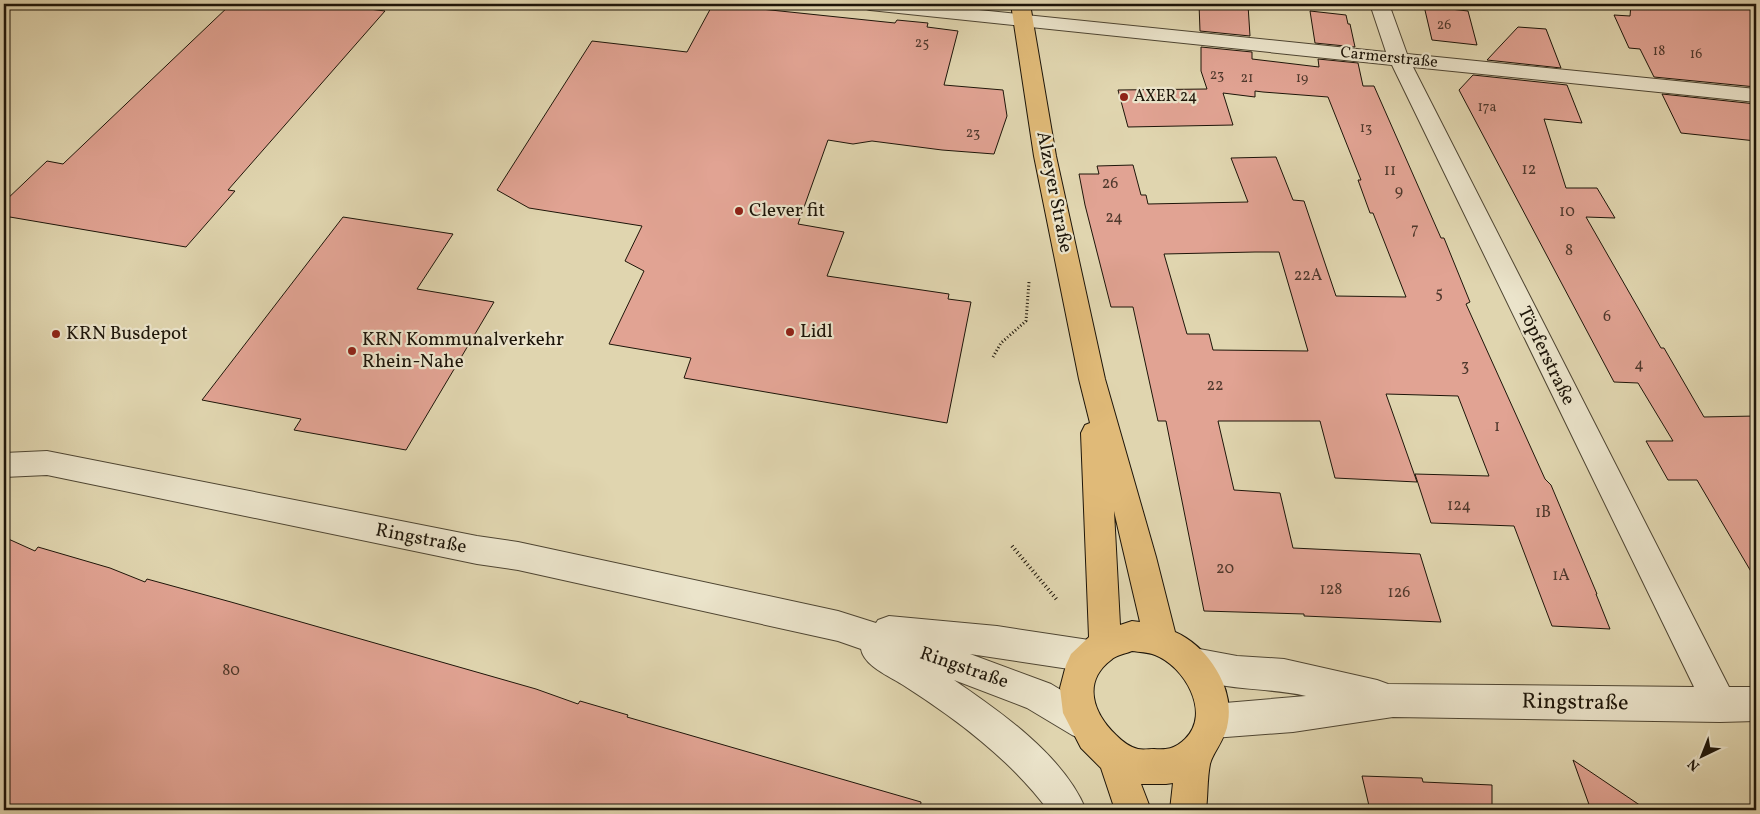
<svg xmlns="http://www.w3.org/2000/svg" width="1760" height="814" viewBox="0 0 1760 814" font-family="Vollkorn,serif">
  <rect width="100%" height="100%" fill="#e0d5af"/>
  <filter id="stains"><feTurbulence type="fractalNoise" baseFrequency=".004" numOctaves="4"/><feColorMatrix values="0 0 0 0 .2 0 0 0 0 .09 0 0 0 0 .02 0 0 0 .5 -.17"/></filter>
  <radialGradient id="worn" r=".72"><stop offset=".6" stop-color="#630" stop-opacity="0"/><stop offset="1" stop-color="#630" stop-opacity=".3"/></radialGradient>
  <path fill="#e1a393" stroke="#1d1509" fill-rule="evenodd" d="M 231,4 L 330,4 L 385,11 L 228,190 L 235,191 L 186,247 L 4,216 L 4,202 L 47,161 L 63,164 Z
    M 713,4 L 895,23 L 897,20 L 928,23 L 927,27 L 958,31 L 944,85 L 1003,90 L 1007,116 L 994,154 L 942,150 L 872,141 L 853,144 L 828,140 L 798,224 L 844,232 L 827,276 L 949,294 L 948,299 L 971,302 L 947,423 L 684,378 L 691,358 L 609,344 L 644,271 L 625,261 L 642,226 L 529,208 L 497,190 L 592,41 L 687,52 Z
    M 1199,4 L 1248,5 L 1250,36 L 1200,31 Z
    M 1631,4 L 1756,4 L 1756,87 L 1654,77 L 1640,49 L 1629,48 L 1614,15 L 1630,16 Z
    M 1424,6 L 1468,11 L 1477,45 L 1432,40 Z
    M 1310,11 L 1346,15 L 1348,24 L 1350,24 L 1355,47 L 1315,43 Z
    M 1518,27 L 1546,29 L 1561,68 L 1487,60 Z
    M 1201,47 L 1252,52 L 1252,59 L 1319,67 L 1318,59 L 1358,63 L 1363,86 L 1374,86 L 1441,238 L 1444,238 L 1470,302 L 1466,304 L 1545,479 L 1551,485 L 1597,594 L 1596,594 L 1610,629 L 1552,626 L 1514,526 L 1431,523 L 1415,474 L 1489,476 L 1458,396 L 1386,394 L 1417,482 L 1335,478 L 1320,421 L 1218,421 L 1234,490 L 1280,493 L 1293,548 L 1420,554 L 1441,622 L 1304,616 L 1304,614 L 1204,611 L 1166,421 L 1158,421 L 1133,307 L 1111,307 L 1085,205 L 1079,174 L 1099,174 L 1097,166 L 1133,165 L 1141,195 L 1146,195 L 1148,204 L 1248,202 L 1231,158 L 1276,157 L 1293,200 L 1304,201 L 1336,296 L 1406,297 L 1373,213 L 1370,213 L 1358,180 L 1361,180 L 1328,97 L 1263,92 L 1255,91 L 1255,97 L 1223,93 L 1233,125 L 1128,127 L 1118,90 L 1207,89 L 1201,71 ZM 1255,252 L 1279,252 L 1308,351 L 1213,350 L 1209,334 L 1187,334 L 1164,254 Z
    M 1473,75 L 1567,85 L 1582,123 L 1544,119 L 1566,188 L 1597,188 L 1615,218 L 1586,217 L 1661,348 L 1664,348 L 1704,417 L 1756,416 L 1756,580 L 1697,480 L 1668,480 L 1646,441 L 1673,441 L 1638,383 L 1614,382 L 1459,90 Z
    M 1662,94 L 1756,104 L 1756,141 L 1681,133 Z
    M 343,217 L 453,234 L 417,289 L 494,302 L 406,450 L 294,430 L 301,419 L 202,400 Z
    M 4,537 L 35,551 L 38,547 L 110,568 L 145,582 L 147,579 L 231,602 L 536,689 L 578,704 L 580,701 L 628,715 L 627,717 L 921,802 L 920,810 L 4,810 Z
    M 1573,760 L 1647,810 L 1591,810 Z
    M 1362,776 L 1422,778 L 1423,782 L 1492,785 L 1492,810 L 1370,810 Z"/>
  <g fill="none" stroke-linecap="round" stroke-linejoin="round">
    <defs>
      <path id="minor" d="M 860,4 L 920,4 L 1386,52 L 1370,4 L 1389,4 L 1407,54 L 1756,89 L 1756,102 L 1413,67 L 1729,687 L 1756,687 L 1756,721 L 1720,722 L 1393,717 L 1293,732 L 1213,738 L 1201,733 L 1196,721 L 1201,709 L 1213,704 L 1306,696 C 1266,687 1222,691 1182,675 L 1178,664 L 1182,653 L 1194,648 L 1237,656 L 1284,659 L 1377,680 L 1388,684 L 1694,687 L 1392,65 L 870,10 L 863,8 Z
        M 47,451 L 477,536 L 518,542 L 838,611 L 876,623 L 878,620 L 889,616 L 997,626 L 1089,640 L 1101,645 L 1105,656 L 1101,667 L 1089,672 L 970,654 L 1051,684 L 1096,711 L 1101,723 L 1096,735 L 1084,740 L 1072,735 L 1027,708 L 954,680 C 1001,712 1064,756 1086,810 L 1048,810 C 1010,759 956,719 903,685 C 889,676 864,666 861,649 L 838,641 L 518,570 L 477,564 L 47,475 L 4,477 L 4,453 Z"/>
      <path id="major" d="M 1011,4 L 1030,4 L 1056,156 L 1105,379 L 1156,557 L 1175,632 C 1207,646 1234,686 1228,722 C 1226,739 1213,752 1210,764 C 1207,779 1208,795 1206,810 L 1170,810 L 1173,783 L 1166,784 L 1141,784 L 1151,810 L 1115,810 L 1101,768 L 1081,748 L 1063,713 L 1060,688 L 1066,665 L 1071,654 L 1089,637 L 1081,433 L 1085,425 L 1090,423 L 1079,379 L 1034,156 ZM 1114,511 L 1140,622 L 1132,621 L 1120,625 ZM 1132,651 C 1139,652 1148,652 1155,655 C 1184,666 1212,713 1185,739 C 1175,749 1166,750 1154,749 C 1149,749 1143,750 1138,749 C 1129,747 1122,741 1116,735 C 1093,713 1082,682 1111,660 C 1116,655 1125,654 1132,651 Z"/>
    </defs>
    <use href="#minor" stroke="#4e4532" stroke-width="2"/>
    <use href="#major" stroke="#1d1509" stroke-width="2"/>
    <path stroke="#1d1509" stroke-width="3" stroke-dasharray="1 2.5" stroke-linecap="butt" d="M 993,357 L 1001,343 L 1026,321 L 1029,282"/>
    <path stroke="#1d1509" stroke-width="4" stroke-dasharray="1 3" stroke-linecap="butt" d="M 1012,546 L 1058,601"/>
    <use href="#minor" fill="#ebe4cb" fill-rule="evenodd"/>
    <use href="#major" fill="#e0ba78" fill-rule="evenodd"/>
  </g>
  <g fill="#8f2418" stroke="#ebe4cb" stroke-width="2">
    <circle cx="1124" cy="97" r="5"/>
    <circle cx="739" cy="211" r="5"/>
    <circle cx="790" cy="332" r="5"/>
    <circle cx="56" cy="334" r="5"/>
    <circle cx="352" cy="351" r="5"/>
  </g>
  <g text-anchor="middle" dominant-baseline="central" stroke-width="4.5" stroke-linejoin="round" paint-order="stroke">
    <g font-size="14" fill="#4e382c">
      <text x="1444" y="25">26</text>
      <text x="922" y="43">25</text>
      <text x="1659" y="51">18</text>
      <text x="1696" y="54">16</text>
      <text x="1217" y="75">23</text>
      <text x="1247" y="78">21</text>
      <text x="1302" y="78">19</text>
      <text x="1487" y="107">17a</text>
      <text x="1366" y="128">13</text>
      <text x="973" y="133">23</text>
    </g>
    <g font-size="16" fill="#1d1509" stroke="#ebe4cb">
      <text transform="translate(1389 58) rotate(6)">Carmerstraße</text>
    </g>
    <g font-size="16" fill="#1d1509" stroke="#ebe4cb" text-anchor="start">
      <text x="1134" y="97">AXER 24</text>
    </g>
    <g font-size="16" fill="#4e382c">
      <text x="1529" y="170">12</text>
      <text x="1390" y="171">11</text>
      <text x="1110" y="184">26</text>
      <text x="1399" y="192">9</text>
      <text x="1567" y="212">10</text>
      <text x="1114" y="218">24</text>
      <text x="1415" y="230">7</text>
      <text x="1569" y="251">8</text>
      <text x="1308" y="276">22A</text>
      <text x="1439" y="294">5</text>
      <text x="1607" y="317">6</text>
      <text x="1639" y="365">4</text>
      <text x="1465" y="367">3</text>
      <text x="1215" y="386">22</text>
      <text x="1497" y="427">1</text>
      <text x="1459" y="506">124</text>
      <text x="1543" y="513">1B</text>
      <text x="1225" y="569">20</text>
      <text x="1561" y="576">1A</text>
      <text x="1331" y="590">128</text>
      <text x="1399" y="593">126</text>
      <text x="231" y="671">80</text>
    </g>
    <g font-size="19" fill="#1d1509" stroke="#ebe4cb">
      <text transform="translate(1054 192) rotate(79)">Alzeyer Straße</text>
      <text transform="translate(1546 356) rotate(64)">Töpferstraße</text>
      <text transform="translate(421 539) rotate(11)">Ringstraße</text>
      <text transform="translate(964 668) rotate(19)">Ringstraße</text>
    </g>
    <g font-size="19" fill="#1d1509" stroke="#ebe4cb" text-anchor="start">
      <text x="749" y="211">Clever fit</text>
      <text x="800" y="332">Lidl</text>
      <text x="66" y="334">KRN Busdepot</text>
      <text x="362" y="340">KRN Kommunalverkehr<tspan x="362" dy="22">Rhein-Nahe</tspan></text>
    </g>
    <g font-size="22" fill="#1d1509" stroke="#ebe4cb">
      <text transform="translate(1575 703) rotate(1)">Ringstraße</text>
    </g>
  </g>
  <rect width="1760" height="814" fill="none" stroke="#e0d5af" stroke-width="20"/>
  <rect x="5" y="5" width="1750" height="804" fill="none" stroke="#1d1509" stroke-width="2.5"/>
  <rect x="10" y="10" width="1740" height="794" fill="none" stroke="#1d1509"/>
  <g transform="translate(1702 756) rotate(223)" stroke="#ebe4cb" stroke-width="4" paint-order="stroke">
  <path d="M0-4L9 19L0 12L-9 19Z" fill="#1d1509"/>
  <text y="-8" font-size="14" font-weight="bold" text-anchor="middle" fill="#1d1509">N</text>
  </g>
  <rect width="100%" height="100%" filter="url(#stains)"/>
  <rect width="100%" height="100%" fill="url(#worn)"/>
</svg>
